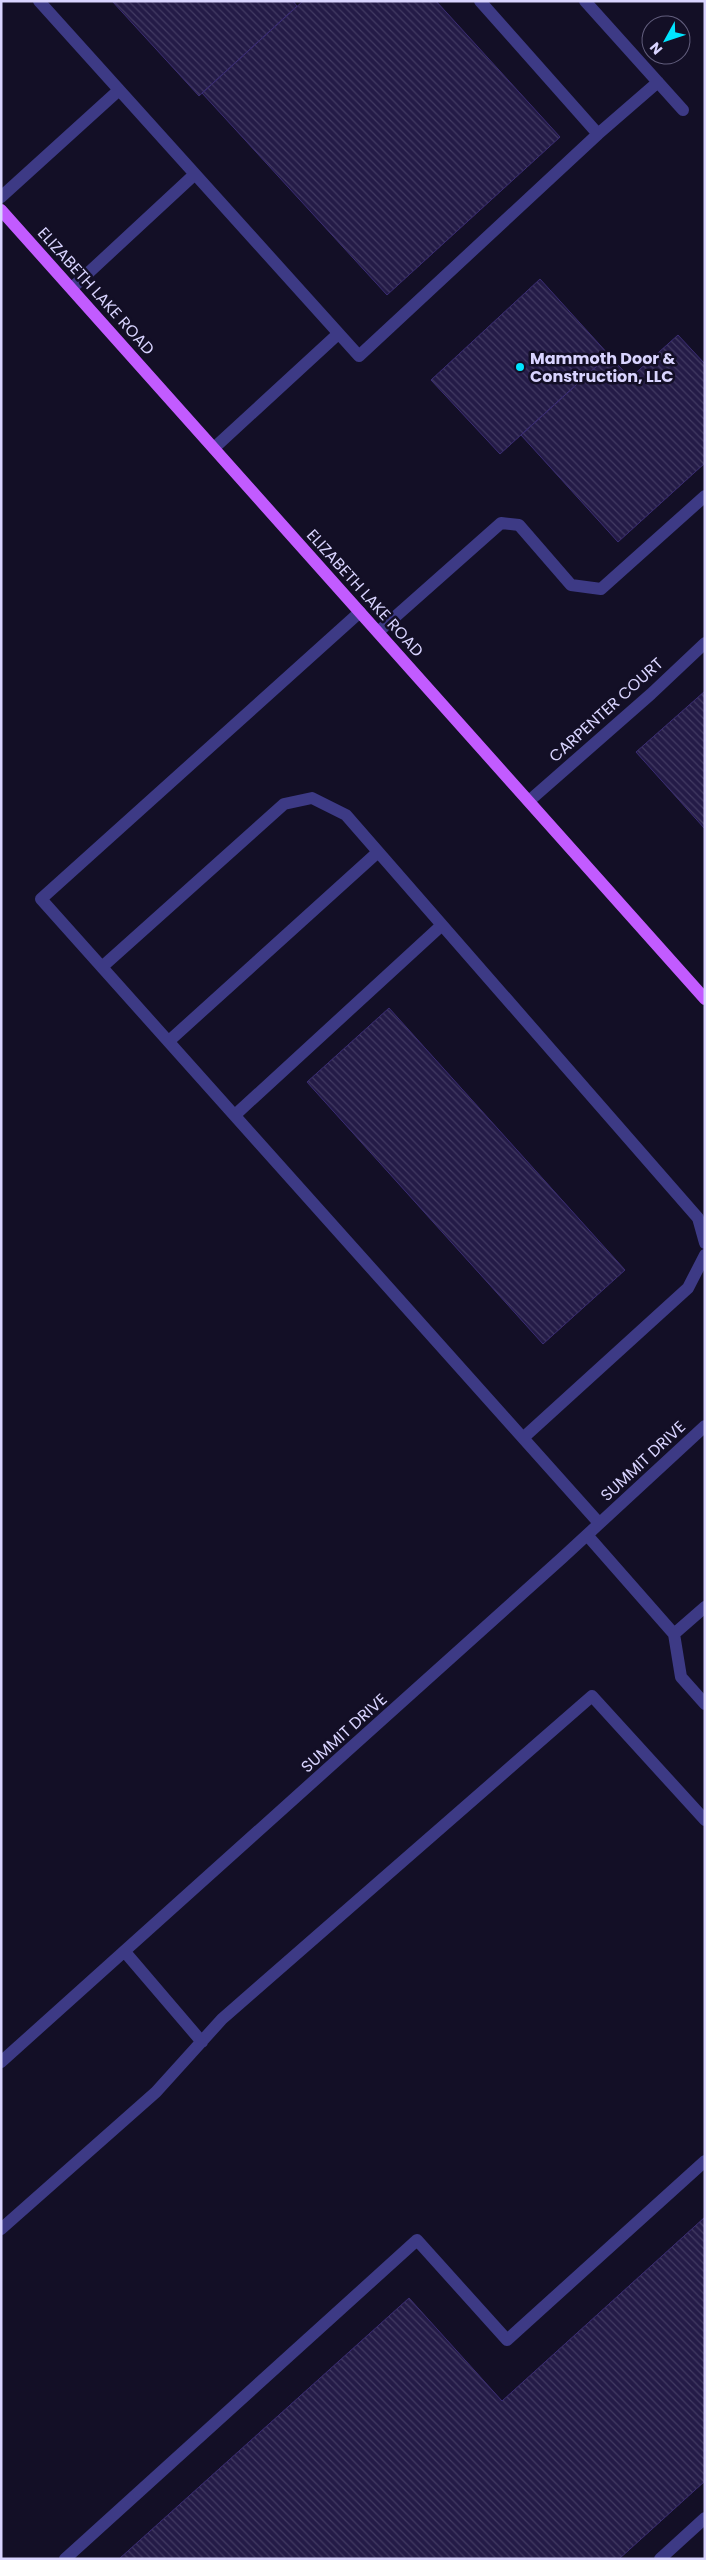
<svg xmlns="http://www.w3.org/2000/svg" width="706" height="2560" viewBox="0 0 706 2560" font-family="Poppins,sans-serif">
  <defs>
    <pattern id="building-back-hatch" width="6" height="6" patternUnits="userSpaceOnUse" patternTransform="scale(1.25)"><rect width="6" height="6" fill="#241b47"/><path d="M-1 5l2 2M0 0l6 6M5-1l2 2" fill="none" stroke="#433b63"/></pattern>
  </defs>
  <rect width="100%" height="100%" fill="#130f26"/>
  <path fill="url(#building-back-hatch)" stroke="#3b2d73" d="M 112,1 L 293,1 L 297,6 L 199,96 Z
    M 303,1 L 436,1 L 560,137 L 387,295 L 202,93 Z
    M 540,279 L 609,355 L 500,454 L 431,380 Z
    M 678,335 L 705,364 L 705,463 L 618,542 L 521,435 L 609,355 L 630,378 Z
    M 705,691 L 705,829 L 636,752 Z
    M 389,1008 L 625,1270 L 543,1344 L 307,1082 Z
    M 705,2217 L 705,2481 L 619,2559 L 119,2559 L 409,2298 L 502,2401 Z"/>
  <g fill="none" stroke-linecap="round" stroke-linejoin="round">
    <path stroke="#3d3a85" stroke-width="12" d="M 39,1 L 359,356 L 598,134 L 480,1
      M 585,1 L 683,110
      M 598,134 L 658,82
      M 1,197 L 119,90
      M 72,288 L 195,174
      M 214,448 L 338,334
      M 360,612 L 41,899 L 599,1523
      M 378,632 L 501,523 L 519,525 L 571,585 L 601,589 L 705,496
      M 529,801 L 651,694 L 705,643
      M 102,967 L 284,804 L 312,798 L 346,815 L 698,1218 L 705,1243
      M 169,1041 L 378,852
      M 235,1115 L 442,925
      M 523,1438 L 688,1288 L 705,1255
      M 587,1535 L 674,1634 L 705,1607
      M 674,1634 L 681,1677 L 705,1704
      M 125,1952 L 202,2042
      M 1,2062 L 562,1558 L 705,1426
      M 1,2229 L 156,2092 L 222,2019 L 592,1696 L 705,1820
      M 65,2559 L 417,2240 L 507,2340 L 705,2161
      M 660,2559 L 705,2518"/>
    <path stroke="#c25bff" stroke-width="12" d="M 1,210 L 705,999"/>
  </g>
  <circle fill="#00e5ff" stroke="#130f26" stroke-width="2" cx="520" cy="367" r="5"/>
  <g text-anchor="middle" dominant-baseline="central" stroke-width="5" stroke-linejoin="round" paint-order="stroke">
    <g font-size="16" fill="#d9d4ff" stroke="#130f26">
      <text transform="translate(96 291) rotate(48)">ELIZABETH LAKE ROAD</text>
      <text transform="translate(365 593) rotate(48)">ELIZABETH LAKE ROAD</text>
      <text transform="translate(606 710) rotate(-42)">CARPENTER COURT</text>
      <text transform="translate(643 1461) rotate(-43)">SUMMIT DRIVE</text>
      <text transform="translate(344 1733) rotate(-42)">SUMMIT DRIVE</text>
    </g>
    <g font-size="16" font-weight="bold" fill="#d9d4ff" stroke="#130f26" text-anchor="start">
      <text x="530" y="358">Mammoth Door &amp;<tspan x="530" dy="18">Construction, LLC</tspan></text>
    </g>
  </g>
  <rect width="706" height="2560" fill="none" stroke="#d9d4ff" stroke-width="5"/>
  <g transform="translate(666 40) rotate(230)"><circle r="24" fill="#130f26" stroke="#625e7d"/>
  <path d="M0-4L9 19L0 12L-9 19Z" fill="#00e5ff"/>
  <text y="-8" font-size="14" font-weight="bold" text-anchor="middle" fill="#d9d4ff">N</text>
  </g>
</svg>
